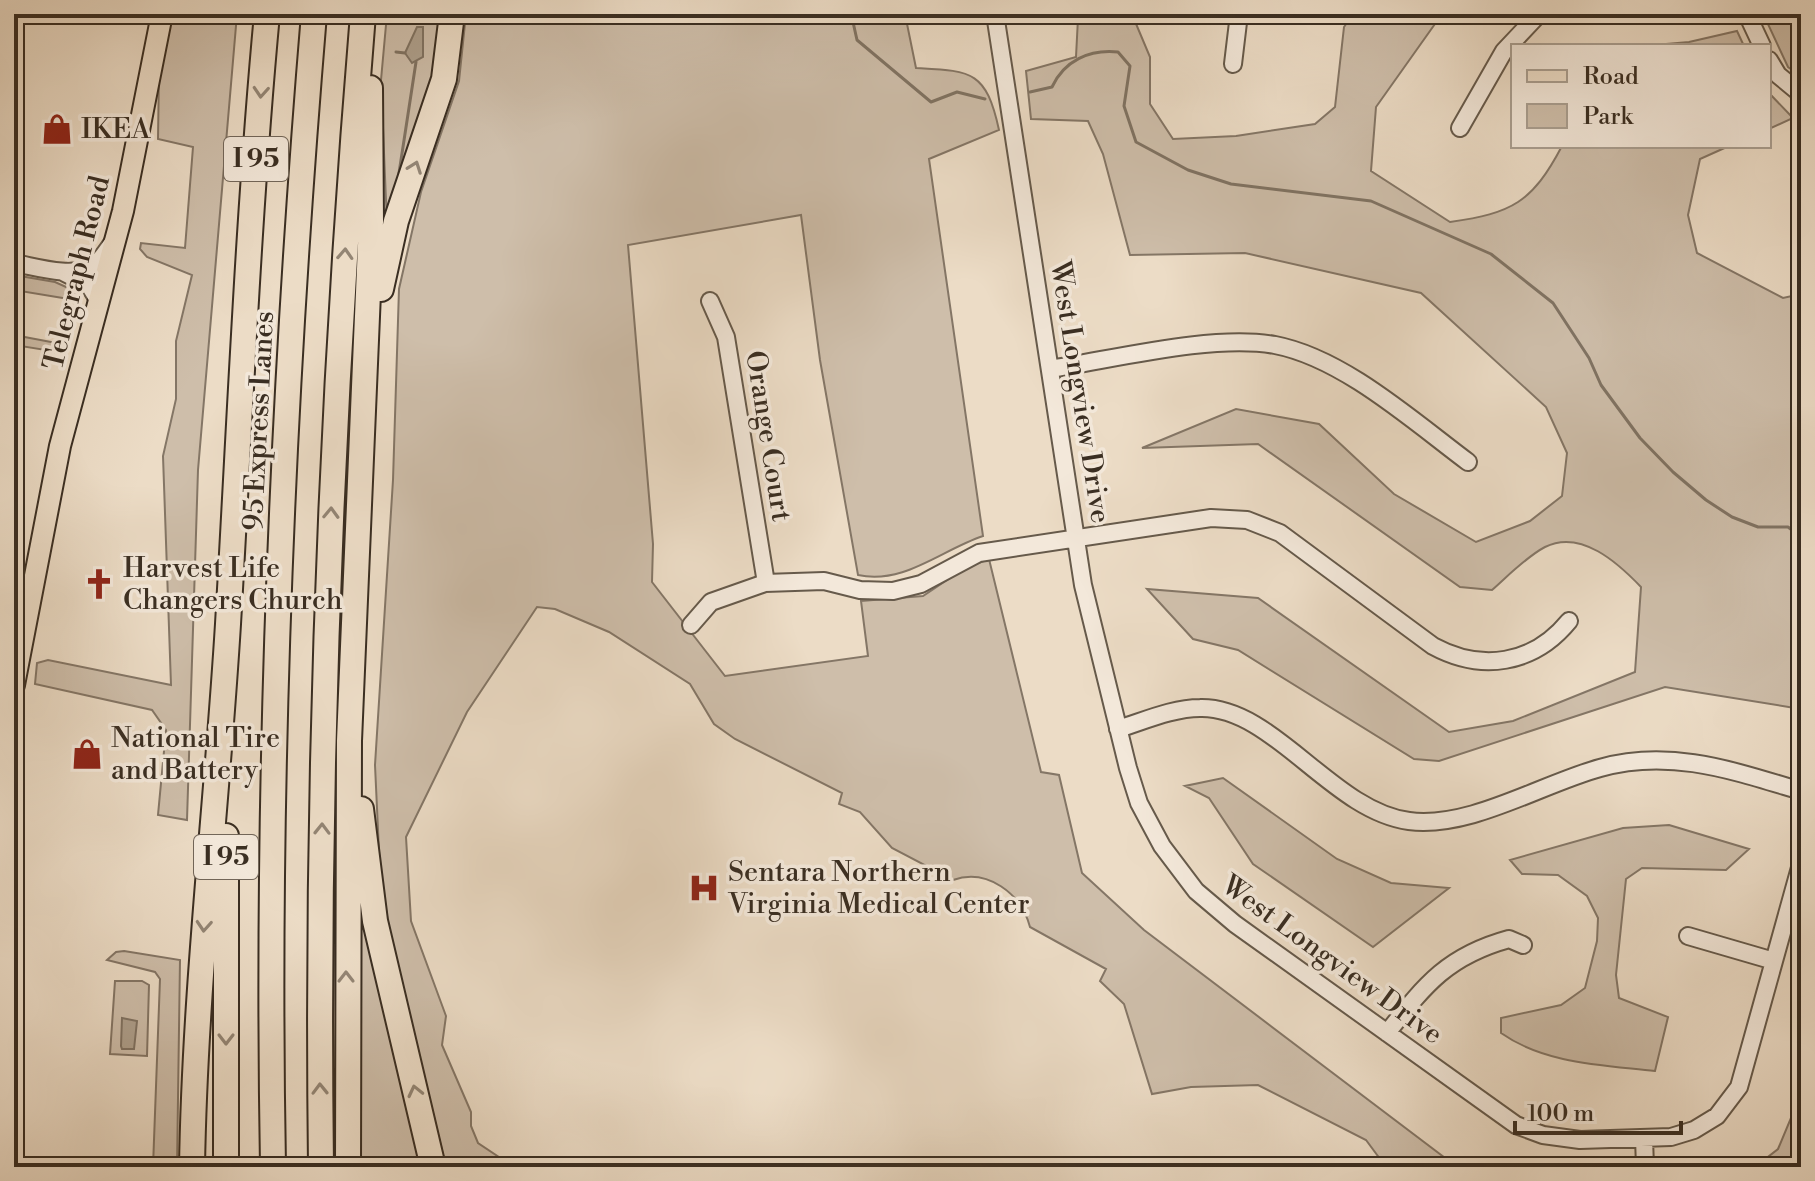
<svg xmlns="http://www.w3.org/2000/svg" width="1815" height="1181" viewBox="0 0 1815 1181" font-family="'Libre Bodoni',serif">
  <rect width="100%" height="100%" fill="#ecdcc6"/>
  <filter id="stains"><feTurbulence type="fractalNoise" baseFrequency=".0025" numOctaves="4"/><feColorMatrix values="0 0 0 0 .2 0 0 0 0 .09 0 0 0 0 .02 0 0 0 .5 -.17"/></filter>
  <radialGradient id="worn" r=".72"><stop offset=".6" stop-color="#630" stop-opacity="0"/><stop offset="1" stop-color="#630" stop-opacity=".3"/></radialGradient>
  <path fill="#cebeaa" stroke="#847666" stroke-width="2" d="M 169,14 L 237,14 L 198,470 L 187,820 L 158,815 L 166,730 L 152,710 L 35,684 L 37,663 L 48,660 L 171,685 L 163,456 L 176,399 L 176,341 L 192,275 L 147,257 L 140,249 L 141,243 L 185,248 L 193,147 L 158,139 L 159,73 Z
    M 387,14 L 445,14 L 442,49 L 387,225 L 381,80 Z
    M 466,14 L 905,14 L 916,68 C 971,71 986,70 999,130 L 929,159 L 983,536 C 941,550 904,585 858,575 L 820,360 L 801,215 L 628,245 L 653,544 L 652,582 L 725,676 L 868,656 L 861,601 L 923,596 L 965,568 L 989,559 L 1041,772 L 1059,775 L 1082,873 L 1144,930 L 1457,1167 L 1386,1167 L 1366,1140 L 1258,1085 L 1191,1087 L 1152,1094 L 1124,1004 L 1100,981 L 1106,969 L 1030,927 C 1021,893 987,868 953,880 L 892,848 L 860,812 L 839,804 L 842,793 L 735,739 L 714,724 L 690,684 L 609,632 L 555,609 L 537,607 L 467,712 L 406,837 L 411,921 L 446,1016 L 442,1045 L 471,1112 L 471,1126 L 478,1143 L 514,1167 L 446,1167 L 390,934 L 380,873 L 375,765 L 393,480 L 399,289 L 421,192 L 459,81 Z
    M 1083,14 L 1126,14 L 1134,19 L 1150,57 L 1150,104 L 1173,139 L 1236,136 L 1315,124 L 1335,107 L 1344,27 L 1353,14 L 1442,14 L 1376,107 L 1371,171 L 1450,222 C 1512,213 1532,203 1562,146 L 1729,146 L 1700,159 L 1688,215 L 1697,253 L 1783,298 L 1801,294 L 1801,709 L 1665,687 L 1439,761 L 1414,759 L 1238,650 L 1193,639 L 1147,589 L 1258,598 L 1449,732 L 1513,721 L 1635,672 L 1641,587 C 1618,563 1581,529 1545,547 C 1526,557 1508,576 1492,590 L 1460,587 L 1258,444 L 1142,448 L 1236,409 L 1319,424 L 1394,494 L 1476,542 L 1530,521 L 1562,496 L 1567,453 L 1546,407 L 1421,293 L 1245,253 L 1130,255 L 1103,154 L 1088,121 L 1031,119 L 1026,71 L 1076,57 L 1078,18 Z
    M 1781,14 L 1801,14 L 1801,76 L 1788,67 L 1767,22 Z
    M 1737,31 L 1744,46 L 1643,46 L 1689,42 Z
    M 1769,93 L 1793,118 L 1769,129 Z
    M 14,275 L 55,282 L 75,291 L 75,300 L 14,290 Z
    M 14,335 L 67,345 L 64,353 L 14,345 Z
    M 1223,778 L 1337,859 L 1391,883 L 1449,888 L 1373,947 L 1253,864 L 1209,798 L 1185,786 Z
    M 1669,825 L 1749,849 L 1726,870 L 1642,868 L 1626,879 L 1616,975 L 1619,998 L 1668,1017 L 1655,1071 C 1603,1065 1545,1064 1501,1033 L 1501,1018 L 1561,1005 L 1585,988 L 1597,941 L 1598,918 L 1587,896 L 1558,875 L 1522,874 L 1510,860 L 1623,828 Z
    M 358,864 L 425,1167 L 360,1167 Z
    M 124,951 L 180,960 L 177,1167 L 153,1167 L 160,979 L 155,972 L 107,960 L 116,952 Z
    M 115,981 L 142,981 L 149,985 L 147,1056 L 110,1054 Z
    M 1801,1094 L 1801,1167 L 1755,1167 L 1778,1149 Z"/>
  <path fill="#afa18e" stroke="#807363" stroke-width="2" d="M 417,27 L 423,27 L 423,57 L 412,63 L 405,53 Z
    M 122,1018 L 137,1021 L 134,1049 L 122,1049 L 121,1046 Z"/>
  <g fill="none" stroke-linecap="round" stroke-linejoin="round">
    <path stroke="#807363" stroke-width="3" d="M 861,14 L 853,22 L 857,40 L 931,102 L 957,92 L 985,99
      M 396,52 L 405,53
      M 1030,92 L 1052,87 C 1064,61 1089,49 1118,52 L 1130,66 L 1124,106 L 1136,142 L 1188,170 L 1231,184 L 1371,201 L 1491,254 L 1553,303 L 1589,358 L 1601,385 L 1640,438 L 1673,472 L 1706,500 L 1732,517 L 1758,527 L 1788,527 L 1801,537
      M 399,173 L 416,62"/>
    <defs>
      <path id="minor" d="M 995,14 L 1083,585 L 1128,768 L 1139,803 L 1162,846 L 1196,891 L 1235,924 L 1516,1125 L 1543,1135 L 1580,1140 L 1671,1137 L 1694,1130 L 1717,1116 L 1739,1087 L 1801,864
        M 1747,14 L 1762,46
        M 1769,60 L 1778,75 L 1801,94
        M 1233,64 L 1239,14
        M 1460,128 L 1504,51 L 1539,14
        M 14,263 C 37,267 70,278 92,267 C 100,262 107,250 113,242
        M 63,272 L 89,285 L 100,303
        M 710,301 L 726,337 L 766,583
        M 1050,369 C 1115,359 1212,334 1275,345 C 1343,358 1413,421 1468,462
        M 691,625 L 711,602 L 765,583 L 824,581 L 860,590 L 893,591 L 921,584 L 979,553 L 1211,518 L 1247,520 L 1280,533 L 1433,646 C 1481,672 1533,665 1569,621
        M 1118,729 C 1144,721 1173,708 1200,708 C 1273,706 1332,811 1409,821 C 1470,829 1541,784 1600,768 C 1670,748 1734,771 1801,791
        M 1688,936 L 1774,961
        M 1387,1033 C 1425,985 1447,956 1509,939 L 1523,945
        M 1644,1138 L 1645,1167"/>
      <path id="major" d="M 14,685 L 60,446 L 123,211 L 162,14"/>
      <path id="highway" d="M 381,289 L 396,221 L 444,79 L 452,14
        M 361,809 L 375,921 L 433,1167
        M 226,836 L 226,1167
        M 192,1167 C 195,985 217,805 228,624 C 240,420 248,217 267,14
        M 273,1167 C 266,783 282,397 314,14
        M 321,1167 C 316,782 331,398 363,14
        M 348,1167 L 349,741 L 371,222 L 370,88"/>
    </defs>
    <use href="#minor" stroke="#665a4b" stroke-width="20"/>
    <use href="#major" stroke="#3a2e22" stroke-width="24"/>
    <use href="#highway" stroke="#3a2e22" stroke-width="28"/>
    <use href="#minor" stroke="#f3e8da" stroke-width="16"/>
    <use href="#major" stroke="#ecdcc6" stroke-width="20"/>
    <use href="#highway" stroke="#ecdcc6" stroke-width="24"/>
  </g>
  <defs><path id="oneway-chevron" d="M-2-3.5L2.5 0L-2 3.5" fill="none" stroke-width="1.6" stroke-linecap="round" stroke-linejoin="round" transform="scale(2)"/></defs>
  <g stroke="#938574">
    <use href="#oneway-chevron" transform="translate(261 92) rotate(94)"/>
    <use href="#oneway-chevron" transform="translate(415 167) rotate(-70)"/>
    <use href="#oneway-chevron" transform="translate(345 254) rotate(-87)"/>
    <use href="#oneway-chevron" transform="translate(331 513) rotate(-88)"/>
    <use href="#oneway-chevron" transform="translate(322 829) rotate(-89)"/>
    <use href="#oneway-chevron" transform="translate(204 926) rotate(94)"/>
    <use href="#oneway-chevron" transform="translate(346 977) rotate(-90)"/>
    <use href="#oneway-chevron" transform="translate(226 1039) rotate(90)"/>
    <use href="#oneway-chevron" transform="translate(320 1089) rotate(-91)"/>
    <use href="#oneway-chevron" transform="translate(415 1091) rotate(-103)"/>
  </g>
  <defs>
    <symbol id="shop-bare" viewBox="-9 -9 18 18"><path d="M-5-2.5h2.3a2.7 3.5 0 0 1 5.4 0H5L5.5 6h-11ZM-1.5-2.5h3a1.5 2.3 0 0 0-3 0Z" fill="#8f2418" stroke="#f3e8da" stroke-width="2.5" paint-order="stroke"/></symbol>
    <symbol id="church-bare" viewBox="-9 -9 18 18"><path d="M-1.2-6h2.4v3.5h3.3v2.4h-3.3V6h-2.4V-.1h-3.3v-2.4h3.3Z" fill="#8f2418" stroke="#f3e8da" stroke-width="2.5" paint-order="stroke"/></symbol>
    <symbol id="hospital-bare" viewBox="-9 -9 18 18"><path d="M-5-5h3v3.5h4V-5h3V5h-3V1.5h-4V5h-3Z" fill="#8f2418" stroke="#f3e8da" stroke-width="2.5" paint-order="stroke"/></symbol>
  </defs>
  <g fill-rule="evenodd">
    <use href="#shop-bare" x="35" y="107" width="44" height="44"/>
    <use href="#church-bare" x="77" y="562" width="44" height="44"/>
    <use href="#shop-bare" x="65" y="732" width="44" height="44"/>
    <use href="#hospital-bare" x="682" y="866" width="44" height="44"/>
  </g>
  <g text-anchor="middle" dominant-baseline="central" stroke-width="7" stroke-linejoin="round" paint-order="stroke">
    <g fill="#f3e8da" stroke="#726659" stroke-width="2">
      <rect x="224" y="137" width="64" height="44" rx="6"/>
      <rect x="194" y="835" width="64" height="44" rx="6"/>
    </g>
    <g font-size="26" font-weight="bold" fill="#3a2e22">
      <text x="256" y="159">I 95</text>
      <text x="226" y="857">I 95</text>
    </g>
    <g font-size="28" fill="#3a2e22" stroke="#f3e8da" text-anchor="start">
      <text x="81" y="129">IKEA</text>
      <text x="123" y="568">Harvest Life<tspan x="123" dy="32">Changers Church</tspan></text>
      <text x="111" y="738">National Tire<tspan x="111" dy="32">and Battery</tspan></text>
      <text x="728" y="872">Sentara Northern<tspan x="728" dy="32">Virginia Medical Center</tspan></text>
    </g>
    <g font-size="28" fill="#3a2e22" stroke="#f3e8da">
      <text transform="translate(77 273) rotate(-76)">Telegraph Road</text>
      <text transform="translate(1080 392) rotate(81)">West Longview Drive</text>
      <text transform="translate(259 421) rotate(-87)">95 Express Lanes</text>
      <text transform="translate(768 436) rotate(81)">Orange Court</text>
      <text transform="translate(1332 960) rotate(36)">West Longview Drive</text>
    </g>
  </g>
  <rect width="1815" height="1181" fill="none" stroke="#ecdcc6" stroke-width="48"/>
  <rect x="16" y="16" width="1783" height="1149" fill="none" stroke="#3a2e22" stroke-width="4"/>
  <rect x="24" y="24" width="1767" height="1133" fill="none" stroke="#3a2e22" stroke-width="2"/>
  <rect x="1511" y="44" width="260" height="104" fill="#f3e8da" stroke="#a99e90" stroke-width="2"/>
  <rect x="1527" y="70" width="40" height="12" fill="#ecdcc6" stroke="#a99e90" stroke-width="2"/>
  <text x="1583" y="84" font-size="24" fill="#3a2e22">Road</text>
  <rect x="1527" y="104" width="40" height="24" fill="#cebeaa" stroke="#a99e90" stroke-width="2"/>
  <text x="1583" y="124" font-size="24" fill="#3a2e22">Park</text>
  <path d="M1515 1121v12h166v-12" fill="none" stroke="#3a2e22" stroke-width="4"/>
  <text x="1527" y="1121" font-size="24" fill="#3a2e22" stroke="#f3e8da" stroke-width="6" paint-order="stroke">100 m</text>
  <rect width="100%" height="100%" filter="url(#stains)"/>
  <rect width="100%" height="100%" fill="url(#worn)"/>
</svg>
